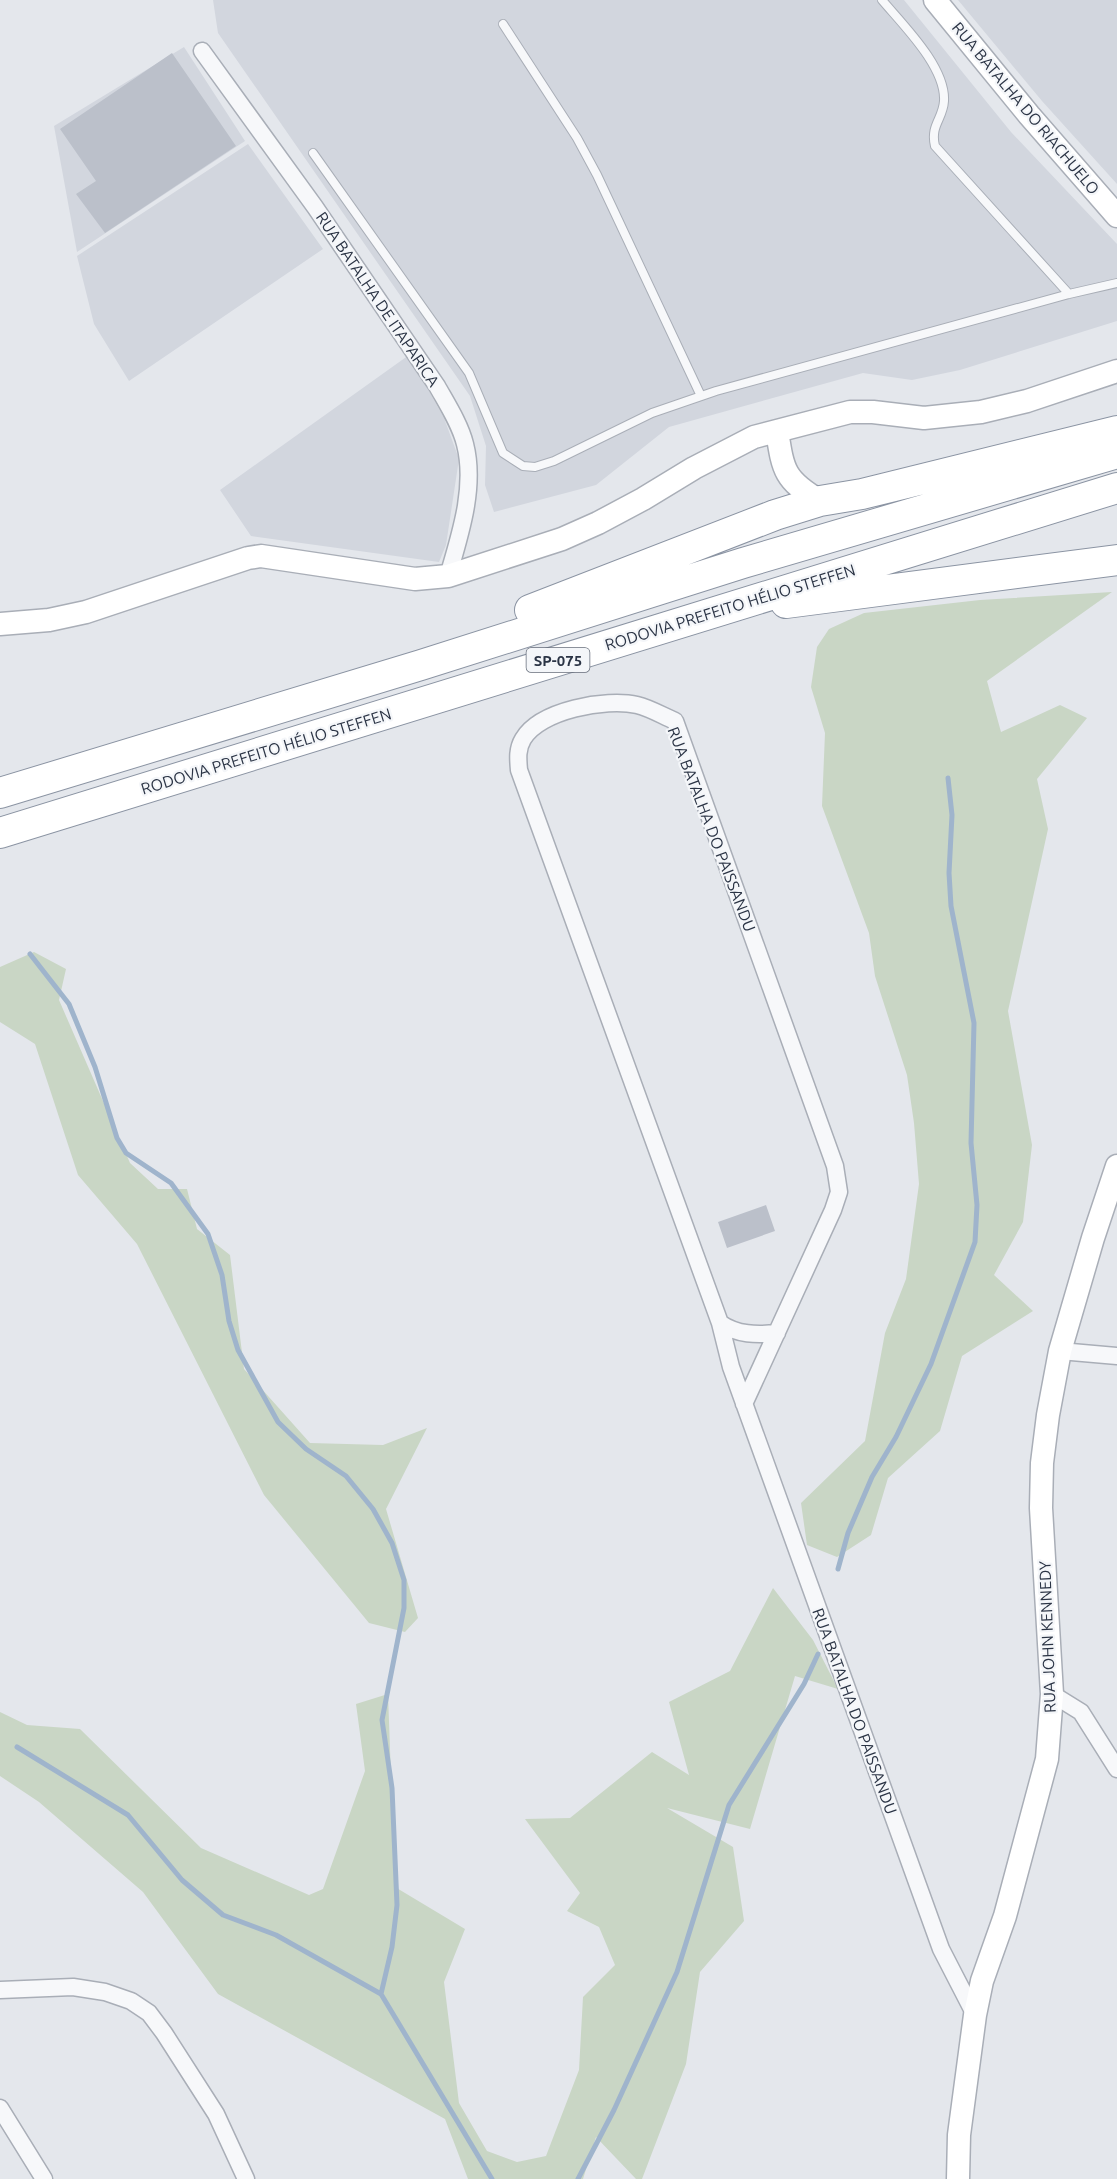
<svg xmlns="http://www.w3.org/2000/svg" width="1117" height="2179" viewBox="0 0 1117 2179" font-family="Ubuntu,sans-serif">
  <rect width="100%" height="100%" fill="#e4e7ec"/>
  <path fill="#d2d6de" d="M 213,0 L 904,0 L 1011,132 L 1117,244 L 1117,321 L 960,370 L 912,380 L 863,373 L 669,427 L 596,485 L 494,512 L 485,485 L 486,446 L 470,396 L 218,33 Z
    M 958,0 L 1117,0 L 1117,184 L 1042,101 Z
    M 184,47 L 245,141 L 77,252 L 54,126 Z
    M 248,144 L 323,249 L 129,381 L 94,324 L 77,256 Z
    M 409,355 L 444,418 L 459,459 L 446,545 L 439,562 L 251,536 L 220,490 Z"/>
  <path fill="#c9d6c5" d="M 1112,592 L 987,681 L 1001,732 L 1060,705 L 1087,718 L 1037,779 L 1048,829 L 1008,1011 L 1032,1145 L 1023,1222 L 994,1275 L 1033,1311 L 962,1356 L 940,1431 L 888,1478 L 871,1535 L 837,1557 L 807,1545 L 801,1503 L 865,1441 L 885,1333 L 906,1279 L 919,1184 L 914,1123 L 907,1075 L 875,976 L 869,933 L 822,806 L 825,733 L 811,687 L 817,647 L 829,629 L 864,613 L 980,600 Z
    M 34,952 L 66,969 L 59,1000 L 130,1163 L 158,1189 L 187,1189 L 197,1229 L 230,1255 L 244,1369 L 310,1443 L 383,1445 L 427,1428 L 386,1509 L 418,1618 L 405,1632 L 369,1623 L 264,1495 L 137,1244 L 78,1175 L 35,1044 L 0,1022 L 0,967 Z
    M 773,1588 L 813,1640 L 838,1689 L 795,1676 L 750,1829 L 667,1808 L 733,1847 L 744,1921 L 700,1972 L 686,2064 L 642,2179 L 636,2179 L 596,2137 L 583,2179 L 468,2179 L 445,2119 L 218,1994 L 143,1892 L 39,1802 L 0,1776 L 0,1712 L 27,1725 L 80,1729 L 201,1848 L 309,1895 L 323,1889 L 365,1771 L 356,1704 L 388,1694 L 395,1887 L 465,1929 L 444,1982 L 459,2103 L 487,2151 L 517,2162 L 546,2156 L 579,2070 L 583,1997 L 615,1965 L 599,1927 L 567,1911 L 580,1893 L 525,1819 L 570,1818 L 652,1752 L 689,1775 L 669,1702 L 730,1671 Z"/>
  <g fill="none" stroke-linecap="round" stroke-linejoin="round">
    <path stroke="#9fb4cc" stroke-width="5" d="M 30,954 L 69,1004 L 95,1067 L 117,1138 L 126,1153 L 171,1183 L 208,1234 L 222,1275 L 229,1321 L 238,1350 L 278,1422 L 306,1449 L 346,1476 L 373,1509 L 392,1543 L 404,1580 L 404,1608 L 382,1720 L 392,1788 L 397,1905 L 392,1947 L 381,1994
      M 838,1569 L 848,1533 L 872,1477 L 896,1437 L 931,1364 L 975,1242 L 977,1205 L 971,1143 L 974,1023 L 951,906 L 949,873 L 952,815 L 948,778
      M 17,1747 L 128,1815 L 182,1880 L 223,1915 L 276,1935 L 381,1994 L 492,2179
      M 578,2179 L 614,2110 L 677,1972 L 729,1805 L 804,1684 L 818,1654"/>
  </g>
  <path fill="#bbc0ca" d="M 172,53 L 236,146 L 105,233 L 76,194 L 96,181 L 60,129 Z
    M 766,1205 L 775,1231 L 727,1248 L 718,1222 Z"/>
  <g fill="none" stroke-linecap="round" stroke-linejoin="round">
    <defs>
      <path id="lane" d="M 882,0 C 903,25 946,67 944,101 C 943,119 930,125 935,146 L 1069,294
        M 503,24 L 577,138 L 597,175 L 701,396
        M 313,153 L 469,373 L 503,453 L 523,466 L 535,467 L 554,461 L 652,413 L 716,391 L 1069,294 L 1117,283"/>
      <path id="street" d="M 202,51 L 315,207 L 437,386 C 447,404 460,424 465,444 C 476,487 460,535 448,576
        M 720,1323 C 737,1335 757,1335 777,1333
        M 1060,1351 L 1117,1356
        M 744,1404 L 833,1210 L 839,1192 L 835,1166 L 675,721 C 663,716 650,708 637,705 C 606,698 540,710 523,739 C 517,749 518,759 519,770 L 720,1323 L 731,1367 L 941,1949 L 975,2015
        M 1052,1694 L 1081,1712 L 1117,1769
        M 0,1990 L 73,1987 L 105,1992 L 131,2001 L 149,2013 L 164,2033 L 216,2114 L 246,2179
        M 0,2108 L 44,2179"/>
      <path id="secondary" d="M 935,0 L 1029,115 L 1117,216
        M 777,431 C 783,470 784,480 820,501
        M 0,624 L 49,620 L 86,612 L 248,558 L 261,556 L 415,579 L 448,576 L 562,539 L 598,523 L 643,499 L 694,468 L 754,437 L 850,412 L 873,412 L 924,418 L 981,412 L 1027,401 L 1117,371
        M 958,2179 L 959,2135 L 975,2015 L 982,1981 L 1005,1916 L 1047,1759 L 1052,1694 L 1041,1508 L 1042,1463 L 1048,1415 L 1060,1351 L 1093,1238 L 1117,1166"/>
      <path id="highway" d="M 786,603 L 1117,560
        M 530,610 L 775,515 L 820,501 L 862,494 L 1117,431
        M 0,793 L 421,665 L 743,563 L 1117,453
        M 0,833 L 1117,488"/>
    </defs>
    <use href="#lane" stroke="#a9aeb7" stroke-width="10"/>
    <use href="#street" stroke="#a9aeb7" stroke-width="19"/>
    <use href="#secondary" stroke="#a9aeb7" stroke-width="25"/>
    <use href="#highway" stroke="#8b94a3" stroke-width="32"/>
    <use href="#lane" stroke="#f7f8fa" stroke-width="8"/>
    <use href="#street" stroke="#f7f8fa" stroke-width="16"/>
    <use href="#secondary" stroke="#fff" stroke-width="22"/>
    <use href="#highway" stroke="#fff" stroke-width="30"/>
  </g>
  <g text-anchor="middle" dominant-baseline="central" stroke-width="4.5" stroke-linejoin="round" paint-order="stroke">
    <rect fill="#f4f6f9" stroke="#676e7b" stroke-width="1.5" x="526.5" y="648" width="63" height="24" rx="4.5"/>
    <g font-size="15" font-weight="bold" fill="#2b3445">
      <text x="558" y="660">SP-075</text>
    </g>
    <g font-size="16" fill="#2b3445" stroke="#f4f6f9">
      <text transform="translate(1026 108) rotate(50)">RUA BATALHA DO RIACHUELO</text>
      <text transform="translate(378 299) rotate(56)">RUA BATALHA DE ITAPARICA</text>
      <text transform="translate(730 607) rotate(-17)">RODOVIA PREFEITO HÉLIO STEFFEN</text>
      <text transform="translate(266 751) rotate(-17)">RODOVIA PREFEITO HÉLIO STEFFEN</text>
      <text transform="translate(712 829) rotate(69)">RUA BATALHA DO PAISSANDU</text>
      <text transform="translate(1047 1637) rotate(-92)">RUA JOHN KENNEDY</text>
      <text transform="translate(855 1711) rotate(70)">RUA BATALHA DO PAISSANDU</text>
    </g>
  </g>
</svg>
